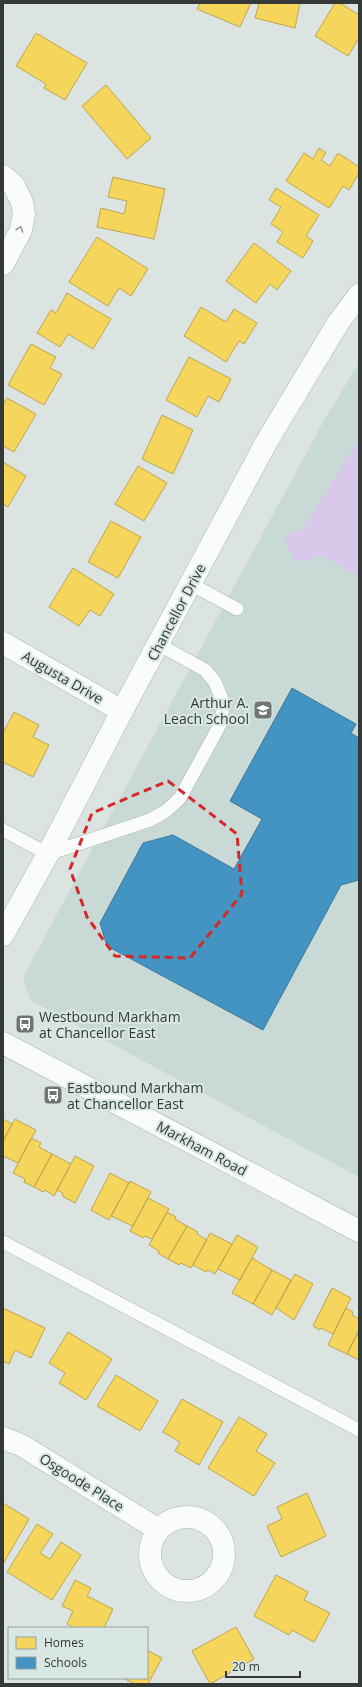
<svg xmlns="http://www.w3.org/2000/svg" width="362" height="1687" viewBox="0 0 362 1687" font-family="'Open Sans',sans-serif">
  <rect width="100%" height="100%" fill="#dce4e2"/>
  <path fill="#c9d9d5" d="M 359,363 L 359,1177 L 30,1000 L 23,977 L 322,424 Z"/>
  <path fill="#d8c8ea" d="M 359,439 L 359,577 L 320,555 L 307,562 L 295,560 L 287,548 L 285,539 L 291,533 L 303,529 Z"/>
  <path fill="#f6d55c" stroke="#bca651" d="M 200,3 L 251,3 L 240,27 L 197,9 Z
    M 259,3 L 300,3 L 295,28 L 255,18 Z
    M 335,3 L 340,3 L 359,15 L 359,38 L 348,56 L 315,36 Z
    M 36,33 L 87,63 L 65,100 L 44,88 L 46,84 L 16,66 Z
    M 106,85 L 151,138 L 127,159 L 82,106 Z
    M 319,148 L 326,153 L 321,160 L 330,166 L 338,153 L 359,167 L 359,173 L 349,190 L 343,186 L 329,208 L 286,181 L 304,153 L 313,159 Z
    M 113,177 L 165,189 L 154,239 L 97,227 L 101,208 L 124,214 L 127,201 L 108,197 Z
    M 276,188 L 319,215 L 306,236 L 313,241 L 303,258 L 277,242 L 283,232 L 271,224 L 281,207 L 269,200 Z
    M 97,237 L 148,269 L 131,296 L 119,288 L 108,306 L 69,282 Z
    M 254,243 L 291,271 L 277,290 L 270,284 L 256,303 L 226,281 Z
    M 67,293 L 111,319 L 93,349 L 68,334 L 60,347 L 37,333 L 51,310 L 56,313 Z
    M 201,307 L 226,322 L 234,309 L 257,323 L 244,344 L 239,341 L 226,362 L 184,336 Z
    M 31,344 L 56,357 L 50,368 L 62,374 L 44,405 L 8,385 Z
    M 189,357 L 231,379 L 219,402 L 208,396 L 197,417 L 166,400 Z
    M 7,398 L 36,414 L 14,452 L 3,446 L 3,405 Z
    M 162,415 L 193,430 L 173,474 L 142,459 Z
    M 3,462 L 26,476 L 8,507 L 3,504 Z
    M 138,466 L 167,483 L 144,521 L 115,504 Z
    M 111,521 L 141,537 L 118,578 L 88,562 Z
    M 73,568 L 114,594 L 100,616 L 90,610 L 79,626 L 49,607 Z
    M 14,712 L 39,725 L 33,737 L 49,745 L 33,777 L 3,762 L 3,733 Z
    M 3,1119 L 12,1124 L 3,1141 Z
    M 15,1119 L 36,1130 L 18,1163 L 3,1156 L 3,1141 Z
    M 31,1138 L 41,1143 L 39,1147 L 52,1154 L 34,1187 L 24,1182 L 25,1179 L 13,1173 Z
    M 52,1154 L 71,1164 L 54,1196 L 45,1190 L 43,1192 L 34,1187 Z
    M 75,1156 L 94,1166 L 75,1203 L 62,1196 L 63,1193 L 57,1190 Z
    M 110,1173 L 129,1183 L 109,1220 L 91,1210 Z
    M 130,1181 L 151,1192 L 133,1226 L 111,1216 Z
    M 148,1198 L 169,1209 L 152,1239 L 145,1236 L 143,1238 L 130,1231 Z
    M 167,1212 L 176,1217 L 175,1219 L 187,1226 L 168,1259 L 158,1253 L 159,1251 L 149,1245 Z
    M 187,1226 L 198,1232 L 197,1234 L 207,1240 L 191,1268 L 181,1263 L 179,1265 L 168,1259 Z
    M 210,1233 L 232,1244 L 215,1274 L 208,1270 L 206,1272 L 193,1265 Z
    M 237,1235 L 258,1247 L 240,1280 L 218,1269 Z
    M 252,1258 L 272,1270 L 253,1304 L 232,1293 Z
    M 272,1270 L 291,1280 L 272,1315 L 253,1304 Z
    M 295,1274 L 313,1284 L 294,1320 L 276,1308 Z
    M 332,1288 L 351,1298 L 333,1334 L 321,1328 L 320,1330 L 313,1326 Z
    M 3,1308 L 45,1328 L 31,1358 L 15,1350 L 9,1364 L 3,1361 Z
    M 346,1308 L 353,1312 L 352,1315 L 359,1319 L 359,1330 L 347,1354 L 328,1345 Z
    M 359,1330 L 359,1360 L 347,1354 Z
    M 68,1332 L 112,1359 L 86,1400 L 59,1383 L 65,1373 L 49,1363 Z
    M 116,1375 L 158,1401 L 140,1431 L 97,1406 Z
    M 182,1399 L 223,1422 L 199,1465 L 175,1451 L 180,1442 L 163,1432 Z
    M 239,1417 L 267,1434 L 256,1451 L 275,1463 L 254,1496 L 208,1468 Z
    M 307,1493 L 326,1536 L 281,1557 L 267,1526 L 282,1519 L 277,1507 Z
    M 3,1503 L 29,1519 L 3,1564 Z
    M 37,1524 L 53,1534 L 40,1553 L 50,1559 L 61,1542 L 81,1555 L 52,1600 L 7,1572 Z
    M 276,1575 L 308,1592 L 304,1600 L 330,1613 L 314,1642 L 292,1630 L 289,1635 L 254,1616 Z
    M 75,1580 L 91,1588 L 87,1596 L 113,1609 L 104,1628 L 76,1628 L 67,1624 L 73,1611 L 62,1606 Z
    M 236,1627 L 254,1659 L 210,1684 L 192,1651 Z
    M 147,1650 L 162,1658 L 148,1684 L 135,1684 L 123,1678 L 147,1678 Z"/>
  <path fill="#4393c3" stroke="#3e7899" d="M 292,688 L 356,724 L 351,733 L 359,738 L 359,880 L 341,885 L 263,1030 L 107,946 L 100,923 L 143,843 L 173,835 L 234,869 L 262,819 L 230,801 Z"/>
  <g fill="none" stroke-linecap="round" stroke-linejoin="round">
    <defs>
      <path id="service" d="M 191,584 L 237,609
        M 3,830 L 48,854 L 150,820 L 166,811 L 180,798 L 221,723 L 223,702 L 215,682 L 205,670 L 158,644
        M 3,1242 L 359,1430"/>
      <path id="minor" d="M 3,176 L 14,186 L 22,202 L 24,214 L 21,230 L 3,264
        M 3,643 L 122,711
        M 3,1438 L 21,1445 L 159,1530
        M150 1554a37 37 0 1 1 74 0a37 37 0 1 1-74 0Z"/>
      <path id="tertiary" d="M 3,935 L 48,854 L 122,711 L 267,441 L 338,323 L 359,295
        M 3,1043 L 359,1231"/>
    </defs>
    <use href="#service" stroke="#aeb4b3" stroke-width="14"/>
    <use href="#minor" stroke="#aeb4b3" stroke-width="23"/>
    <use href="#tertiary" stroke="#aeb4b3" stroke-width="23"/>
    <use href="#service" stroke="#fafbfb" stroke-width="13"/>
    <use href="#minor" stroke="#fafbfb" stroke-width="22"/>
    <use href="#tertiary" stroke="#fafbfb" stroke-width="22"/>
  </g>
  <defs><path id="oneway-chevron" d="M-2-3.5L2.5 0L-2 3.5" fill="none" stroke-width="1.6" stroke-linecap="round" stroke-linejoin="round"/></defs>
  <use stroke="#979a9a" href="#oneway-chevron" transform="translate(20 229) rotate(-71)"/>
  <path fill="none" stroke="#d62828" stroke-width="3" stroke-dasharray="8 5" stroke-linejoin="round" d="M 168,781 L 237,834 L 242,894 L 190,958 L 115,956 L 87,917 L 70,869 L 92,813 Z"/>
  <defs>
    <symbol id="school-square" viewBox="-11 -11 22 22"><rect x="-9" y="-9" width="18" height="18" rx="4" fill="#6f7574" stroke="#d9e7e4"/><path d="M0-5L7-2L0 1L-7-2ZM-4 1L0 2.5L4 1V4Q0 6-4 4Z" fill="#fff"/></symbol>
    <symbol id="bus-square" viewBox="-11 -11 22 22"><rect x="-9" y="-9" width="18" height="18" rx="4" fill="#6f7574" stroke="#d9e7e4"/><path d="M-5-6H5V4H4V6H2V4H-2V6H-4V4H-5ZM-3.5-4V0h7V-4ZM-3.5 1.2v1.5H-2V1.2ZM2 1.2v1.5H3.5V1.2Z" fill="#fff"/></symbol>
  </defs>
  <g fill-rule="evenodd">
    <use href="#school-square" x="252" y="699" width="22" height="22"/>
    <use href="#bus-square" x="14" y="1013" width="22" height="22"/>
    <use href="#bus-square" x="42" y="1084" width="22" height="22"/>
  </g>
  <g text-anchor="middle" dominant-baseline="central" stroke-width="4" stroke-linejoin="round" paint-order="stroke">
    <g font-size="14" fill="#343938" stroke="#d9e7e4">
      <text transform="translate(176 612) rotate(-62)">Chancellor Drive</text>
      <text transform="translate(63 677) rotate(30)">Augusta Drive</text>
      <text transform="translate(202 1148) rotate(28)">Markham Road</text>
      <text transform="translate(82 1482) rotate(32)">Osgoode Place</text>
    </g>
    <g font-size="14" fill="#343938" stroke="#d9e7e4" text-anchor="start">
      <text x="249" y="702" text-anchor="end">Arthur A.<tspan x="249" dy="16">Leach School</tspan></text>
      <text x="39" y="1016">Westbound Markham<tspan x="39" dy="16">at Chancellor East</tspan></text>
      <text x="67" y="1087">Eastbound Markham<tspan x="67" dy="16">at Chancellor East</tspan></text>
    </g>
  </g>
  <rect width="362" height="1687" fill="none" stroke="#343938" stroke-width="8"/>
  <rect x="8" y="1627" width="140" height="52" fill="#d9e7e4" stroke="#97a19f"/>
  <rect x="16" y="1637" width="20" height="12" fill="#f6d55c" stroke="#97a19f"/>
  <text x="44" y="1647" font-size="12" fill="#343938">Homes</text>
  <rect x="16" y="1657" width="20" height="12" fill="#4393c3" stroke="#97a19f"/>
  <text x="44" y="1667" font-size="12" fill="#343938">Schools</text>
  <path d="M226 1671v6h74v-6" fill="none" stroke="#343938" stroke-width="2"/>
  <text x="232" y="1671" font-size="12" fill="#343938" stroke="#d9e7e4" stroke-width="3" paint-order="stroke">20 m</text>
</svg>
